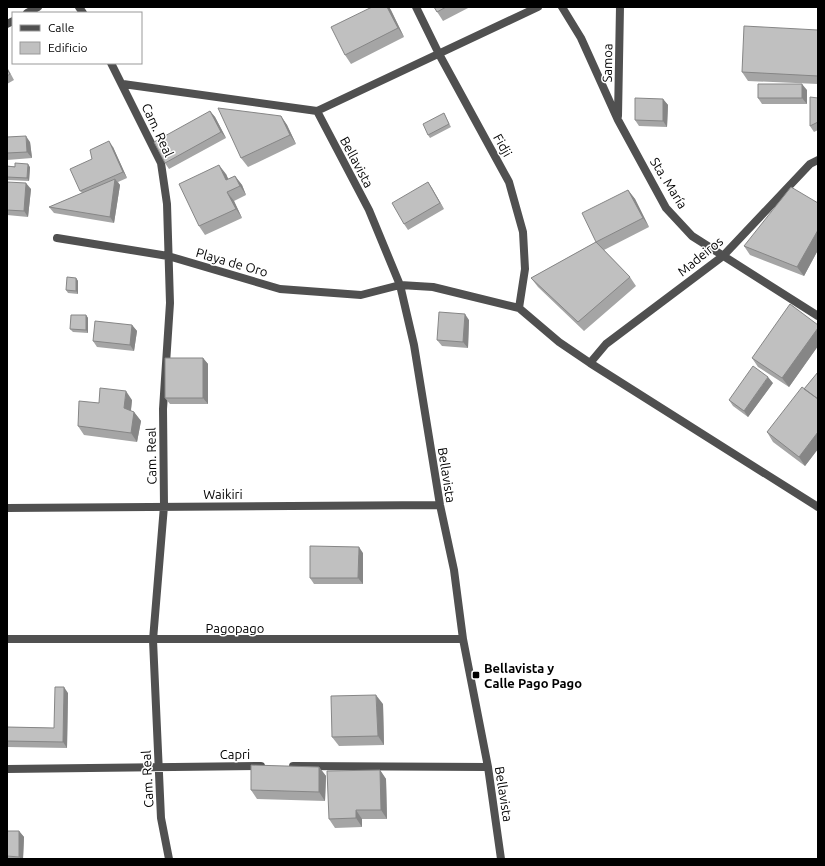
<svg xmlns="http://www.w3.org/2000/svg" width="825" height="866" viewBox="0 0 825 866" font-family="Ubuntu,sans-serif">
  <rect width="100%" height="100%" fill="#fff"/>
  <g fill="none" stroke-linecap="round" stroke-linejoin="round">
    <path stroke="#505050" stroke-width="8" d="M 79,7 L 83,13
      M 416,7 L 439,54 L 509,182 L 523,232 L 525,269 L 519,308
      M 562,7 L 581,38 L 618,120 L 666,208 L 692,236 L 818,316
      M 27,13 L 38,7
      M 7,24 L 13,21
      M 111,63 L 161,163 L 167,204 L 170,303 L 163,409 L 164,506 L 153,640 L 161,818 L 169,859
      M 123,84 L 317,111 L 538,7
      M 317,111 L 369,210 L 400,285 L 414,345 L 440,505 L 454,570 L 463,639 L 488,767 L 501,859
      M 618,116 L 620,7
      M 57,238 L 168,256 L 280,289 L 361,295 L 400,285 L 433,287 L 519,308 L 559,342 L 590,363 L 818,507
      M 590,363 L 606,344 L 723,256 L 810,164 L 818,160
      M 7,508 L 440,505
      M 7,639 L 463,639
      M 293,766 L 488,767
      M 7,769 L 261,766"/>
  </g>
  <path fill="#a5a5a5" d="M 372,7 L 389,7 L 404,37 L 351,64 L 345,55 Z
    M 434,7 L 470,7 L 443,21 Z
    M 818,30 L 818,84 L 748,81 L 742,72 Z
    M 7,67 L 14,80 L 7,84 Z
    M 807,90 L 807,104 L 762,104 L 758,98 Z
    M 818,98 L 818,130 L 814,132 L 810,126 Z
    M 663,99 L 668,105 L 667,127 L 639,126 L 635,120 Z
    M 210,111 L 215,117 L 226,138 L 169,169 L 165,163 Z
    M 444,113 L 451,127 L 430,138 L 428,135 Z
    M 281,116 L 287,125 L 296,144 L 248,167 L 241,158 Z
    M 7,137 L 30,142 L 32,158 L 7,160 Z
    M 113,147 L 127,178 L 118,182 L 120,185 L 114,223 L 54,213 L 49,207 L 82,193 L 80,191 L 92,159 Z
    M 7,166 L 30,167 L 29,181 L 7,180 Z
    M 226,174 L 228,179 L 235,176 L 242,185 L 246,195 L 234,201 L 242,218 L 205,235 L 199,226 Z
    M 7,182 L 31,189 L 28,217 L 7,215 Z
    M 428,182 L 444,209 L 408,230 L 404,224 Z
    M 628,190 L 635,199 L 649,227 L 604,250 L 630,277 L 636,286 L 584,331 L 538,287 L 531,278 L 596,242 Z
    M 818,203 L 818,250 L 804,276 L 750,255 L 744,246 Z
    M 76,278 L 78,281 L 78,294 L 68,293 L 66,290 Z
    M 86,315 L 88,318 L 88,333 L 73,332 L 70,329 Z
    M 469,320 L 468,348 L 442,346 L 437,340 Z
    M 132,325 L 137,331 L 134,351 L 97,347 L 93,341 Z
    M 818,325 L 818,346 L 789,387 L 758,367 L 752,358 Z
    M 203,358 L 208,364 L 208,404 L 170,404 L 165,398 Z
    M 818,372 L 818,449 L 805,466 L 773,442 L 767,432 L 804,389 Z
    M 773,383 L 748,417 L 733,406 L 729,400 Z
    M 132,400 L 131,411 L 134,412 L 141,421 L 137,442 L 84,435 L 78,426 L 99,403 Z
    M 363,553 L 363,584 L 314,584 L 310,578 Z
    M 68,693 L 67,748 L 7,747 L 7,727 L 54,728 Z
    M 383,704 L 384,745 L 339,746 L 332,737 Z
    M 319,767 L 326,776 L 325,801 L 257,799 L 251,790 Z
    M 380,770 L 386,779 L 387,819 L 362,819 L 362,827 L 335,828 L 329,819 Z
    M 7,831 L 19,831 L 24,837 L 23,859 L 7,859 Z"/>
  <path fill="#868686" d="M 387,7 L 389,7 L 391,10 L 404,37 L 398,28 Z
    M 802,84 L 807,90 L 807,104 L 802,98 Z
    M 663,99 L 668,105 L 667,127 L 663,121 Z
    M 210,111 L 215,117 L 226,138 L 221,132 Z
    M 281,116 L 287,125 L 296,144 L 290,135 Z
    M 26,136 L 30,142 L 32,158 L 27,152 Z
    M 109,141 L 113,147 L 127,178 L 123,172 Z
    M 28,164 L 30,167 L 29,181 L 27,178 Z
    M 219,165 L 226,174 L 233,189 L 226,180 Z
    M 235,176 L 242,185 L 246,195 L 240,186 Z
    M 115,179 L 120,185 L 114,223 L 110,217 Z
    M 428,182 L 432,188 L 444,209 L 440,203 Z
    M 26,183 L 31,189 L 28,217 L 24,211 Z
    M 628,190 L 635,199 L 649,227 L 643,218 Z
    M 227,192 L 234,201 L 242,218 L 236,209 Z
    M 818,230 L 818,250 L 804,276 L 797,267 Z
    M 76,278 L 78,281 L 78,294 L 76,291 Z
    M 465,314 L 469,320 L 468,348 L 463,342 Z
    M 86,315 L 88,318 L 88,333 L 86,330 Z
    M 132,325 L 137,331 L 134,351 L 130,345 Z
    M 818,328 L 818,346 L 789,387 L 782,378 Z
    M 203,358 L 208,364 L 208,404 L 203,398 Z
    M 768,377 L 773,383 L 748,417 L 744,411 Z
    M 126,391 L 132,400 L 130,417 L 124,408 Z
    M 134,412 L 141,421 L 137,442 L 131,433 Z
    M 818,432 L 818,449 L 805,466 L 799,457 Z
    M 359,547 L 363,553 L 363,584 L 358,578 Z
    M 64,687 L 68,693 L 67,748 L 63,742 Z
    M 376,695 L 383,704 L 384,745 L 378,736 Z
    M 319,767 L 326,776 L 325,801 L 319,792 Z
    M 380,770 L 386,779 L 387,819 L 381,810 Z
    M 356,810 L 362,819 L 362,827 L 356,818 Z
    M 19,831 L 24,837 L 23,859 L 21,859 L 19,857 Z"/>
  <path fill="#c0c0c0" stroke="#868686" d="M 372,7 L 387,7 L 398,28 L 345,55 L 331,27 Z
    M 434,7 L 446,7 L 437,12 Z
    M 744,26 L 818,30 L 818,76 L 742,72 Z
    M 7,69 L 10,74 L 7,76 Z
    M 758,84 L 802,84 L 802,98 L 758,98 Z
    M 810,97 L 818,98 L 818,122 L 810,126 Z
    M 635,98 L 663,99 L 663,121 L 635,120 Z
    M 218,108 L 281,116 L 290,135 L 241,158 Z
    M 210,111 L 221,132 L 165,163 L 154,142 Z
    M 444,113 L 449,124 L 428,135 L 423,124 Z
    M 26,136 L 27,152 L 7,153 L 7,137 Z
    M 109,141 L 123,172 L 80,191 L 70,169 L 92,159 L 90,150 Z
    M 15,163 L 28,164 L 27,178 L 7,177 L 7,166 L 15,167 Z
    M 219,165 L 226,180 L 235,176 L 240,186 L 227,192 L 236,209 L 199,226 L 179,184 Z
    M 115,179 L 110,217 L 49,207 Z
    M 7,182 L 26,183 L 24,211 L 7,210 Z
    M 428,182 L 440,203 L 404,224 L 392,203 Z
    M 791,187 L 818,203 L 818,230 L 797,267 L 744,246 Z
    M 628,190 L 643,218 L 596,242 L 582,213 Z
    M 596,242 L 630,277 L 578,322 L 531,278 Z
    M 67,277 L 76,278 L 76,291 L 66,290 Z
    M 790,304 L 818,325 L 818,328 L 782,378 L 752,358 Z
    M 439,312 L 465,314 L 463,342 L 437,340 Z
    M 71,315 L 86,315 L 86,330 L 70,329 Z
    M 95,321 L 132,325 L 130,345 L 93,341 Z
    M 165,358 L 203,358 L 203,398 L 165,398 Z
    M 753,366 L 768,377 L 744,411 L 729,400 Z
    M 818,372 L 818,399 L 804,389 Z
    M 802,387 L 818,399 L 818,432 L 799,457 L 767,432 Z
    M 100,388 L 126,391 L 124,408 L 134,412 L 131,433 L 78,426 L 79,401 L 99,403 Z
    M 310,546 L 359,547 L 358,578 L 310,578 Z
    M 55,687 L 64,687 L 63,742 L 7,741 L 7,727 L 54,728 Z
    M 376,695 L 378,736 L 332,737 L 331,696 Z
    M 251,765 L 319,767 L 319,792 L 251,790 Z
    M 380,770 L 381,810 L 356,810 L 356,818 L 329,819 L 327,771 Z
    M 7,831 L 19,831 L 19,857 L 7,856 Z"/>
  <rect fill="#000" stroke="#fff" stroke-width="1.5" x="472" y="671" width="8" height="8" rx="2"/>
  <g text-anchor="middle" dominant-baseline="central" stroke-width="3" stroke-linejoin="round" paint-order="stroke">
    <g font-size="13" fill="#000" stroke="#fff">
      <text transform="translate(607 63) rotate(-89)">Samoa</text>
      <text transform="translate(158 130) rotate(65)">Cam. Real</text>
      <text transform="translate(503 145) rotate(61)">Fidji</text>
      <text transform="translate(357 162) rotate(62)">Bellavista</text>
      <text transform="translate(669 183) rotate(58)">Sta. María</text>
      <text transform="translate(700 256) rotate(-39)">Madeiros</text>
      <text transform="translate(232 262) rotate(16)">Playa de Oro</text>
      <text transform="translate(151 456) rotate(-91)">Cam. Real</text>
      <text transform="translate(447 475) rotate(81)">Bellavista</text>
      <text x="223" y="494">Waikiri</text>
      <text x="235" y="628">Pagopago</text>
      <text x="235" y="754">Capri</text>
      <text transform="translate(147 779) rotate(-93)">Cam. Real</text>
      <text transform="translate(504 794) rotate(81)">Bellavista</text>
    </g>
    <g font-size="13" font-weight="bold" fill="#000" stroke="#fff" text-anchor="start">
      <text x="484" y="668">Bellavista y<tspan x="484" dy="15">Calle Pago Pago</tspan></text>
    </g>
  </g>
  <rect width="825" height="866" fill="none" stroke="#000000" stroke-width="16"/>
  <rect x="12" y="12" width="130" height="52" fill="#ffffff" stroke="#999999"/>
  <rect x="20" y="25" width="20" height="6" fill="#505050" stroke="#999999"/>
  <text x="48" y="32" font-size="12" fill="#000000">Calle</text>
  <rect x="20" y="42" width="20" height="12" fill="#c0c0c0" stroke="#999999"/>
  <text x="48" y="52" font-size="12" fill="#000000">Edificio</text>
</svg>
